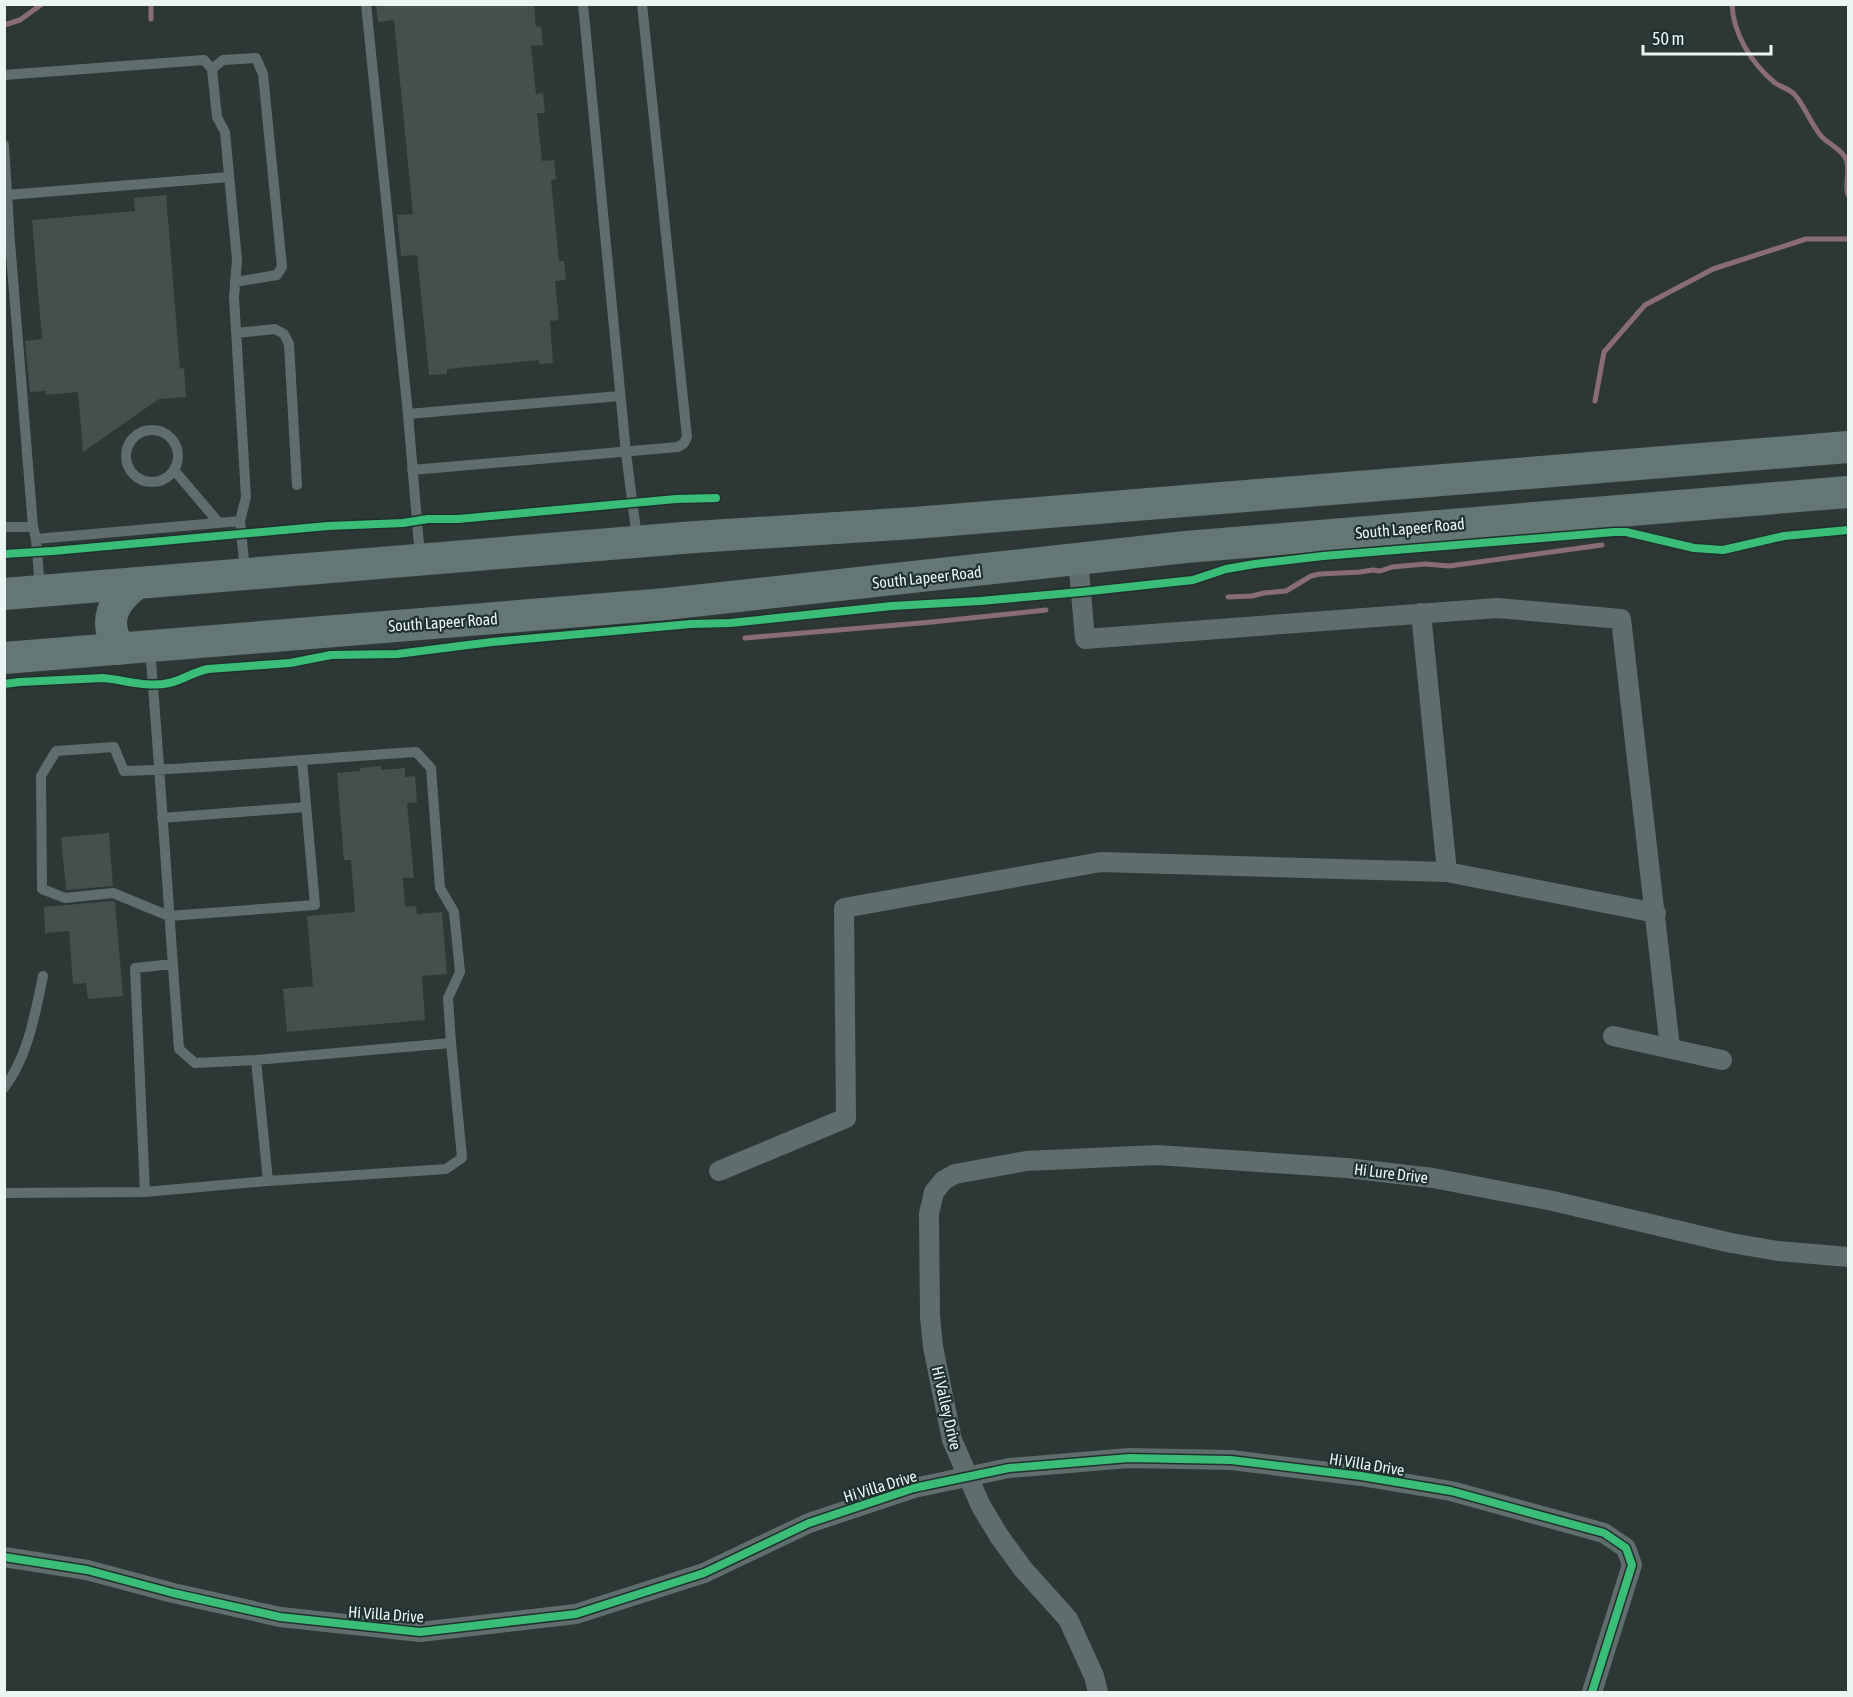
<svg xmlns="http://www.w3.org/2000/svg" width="1853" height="1697" viewBox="0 0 1853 1697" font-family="'Asap Condensed',sans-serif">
  <rect width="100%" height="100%" fill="#2d3736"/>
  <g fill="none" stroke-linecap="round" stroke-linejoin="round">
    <path stroke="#8a6c77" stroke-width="5" d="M 1732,4 C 1733,34 1752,64 1775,83 C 1781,87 1790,89 1795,95 C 1806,108 1811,125 1822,137 C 1829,144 1842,150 1846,159 C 1851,171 1844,184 1848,195
      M 151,19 L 151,4
      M 4,25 L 20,20 L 42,4
      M 1595,401 L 1604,352 L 1645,305 L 1713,269 L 1806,239 L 1848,239
      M 1228,597 L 1252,596 L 1264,593 L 1286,591 L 1311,576 L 1320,574 L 1360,572 L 1373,570 L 1380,571 L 1392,567 L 1425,564 L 1449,566 L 1602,545
      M 745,638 L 932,622 L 1046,610"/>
  </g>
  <path fill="#444f4e" d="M 376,4 L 534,4 L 536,27 L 541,26 L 543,45 L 531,46 L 536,94 L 543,93 L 545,113 L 537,113 L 542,161 L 554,160 L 556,179 L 551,180 L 559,261 L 564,261 L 566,280 L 555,281 L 559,320 L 550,321 L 553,363 L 539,364 L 539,360 L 447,369 L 447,374 L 429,375 L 417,255 L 401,256 L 397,215 L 413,214 L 394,20 L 378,22 Z
    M 166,195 L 180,369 L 184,368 L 186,397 L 159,399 L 83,452 L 78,392 L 46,395 L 46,391 L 30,392 L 25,341 L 42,339 L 32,220 L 135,211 L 134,198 Z
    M 381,766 L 381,770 L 405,768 L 405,777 L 415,776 L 417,802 L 407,803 L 414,878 L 403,878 L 405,907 L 416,906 L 417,914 L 442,912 L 447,974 L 422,976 L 425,1020 L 287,1032 L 283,989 L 313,986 L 307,916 L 355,912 L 351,860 L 344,860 L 337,773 L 360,771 L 360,768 Z
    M 109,833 L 113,886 L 66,890 L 61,837 Z
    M 112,901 L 115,902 L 123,996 L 88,999 L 86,983 L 73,984 L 69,931 L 45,933 L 44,907 Z"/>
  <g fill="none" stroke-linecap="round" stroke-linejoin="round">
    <path stroke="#5f6d6c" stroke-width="10" d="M 366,4 L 408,414 L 420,557
      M 583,4 L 626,453 L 637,538
      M 212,69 L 223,60 L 256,58 L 263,74 L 282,267 L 277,275 L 235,282
      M 4,75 L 204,60 L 212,69 L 217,117 L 225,132 L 237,260 L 234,297 L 246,497 L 240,521 L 245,571
      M 4,145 L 10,242
      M 7,195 L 229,177
      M 4,238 L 10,242 L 33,527 L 36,539 L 40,588
      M 236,333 L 275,329 L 284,334 L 289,344 L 297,485
      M 408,414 L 620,396
      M126 456a26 26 0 1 1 52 0a26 26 0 1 1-52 0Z
      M 174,470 L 219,523
      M 412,470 L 678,447 L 684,443 L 687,437 L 642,4
      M 4,527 L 33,527
      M 36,539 L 240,521
      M 150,649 C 161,782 169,916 179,1049 L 195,1063 L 256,1060 L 451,1043 L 448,998 L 460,972 L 454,912 L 440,888 L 431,768 L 416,752 C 319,758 221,768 124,771 L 114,747 L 56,751 L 41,776 L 42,889 L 65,898 L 113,893 L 169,916 L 315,905 L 302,760
      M 162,818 L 306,807
      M 256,1060 L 268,1181
      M 4,1088 C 28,1057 35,1014 43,976
      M 145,1192 L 135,968 L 173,964
      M 4,1193 L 145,1192 L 268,1181 L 446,1169 L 462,1158 L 451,1043"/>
    <path stroke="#5f6d6c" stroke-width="20" d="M 1078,559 L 1085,639 L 1497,608 L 1621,619 L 1670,1048
      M 1421,613 L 1447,872
      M 1613,1036 L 1722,1060
      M 719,1171 L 846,1118 L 844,908 L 1101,862 L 1447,872 L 1656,913
      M 4,1557 L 87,1570 L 173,1593 L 280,1617 L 420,1632 L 576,1614 L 704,1573 L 809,1523 L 914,1488 L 1009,1468 L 1129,1458 L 1231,1460 L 1361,1476 L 1451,1491 L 1604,1533 L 1626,1548 L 1632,1565 L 1592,1692
      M 1098,1692 L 1094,1676 L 1068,1619 L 1023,1569 L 999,1536 L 981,1506 L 952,1440 L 933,1347 L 930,1316 L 929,1214 L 934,1192 L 944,1180 L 955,1174 L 1026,1161 L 1157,1155 L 1347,1168 L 1433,1178 L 1553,1201 L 1731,1243 L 1778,1251 L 1848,1257"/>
    <path stroke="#647774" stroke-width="32" d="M 4,594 L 695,537 L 914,523 L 1848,447
      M 119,649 C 103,620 112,602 137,583
      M 4,658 L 666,604 L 1186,547 L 1848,492"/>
    <defs>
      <path id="cycleway" d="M 4,554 L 53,551 L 328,526 L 403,523 L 428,519 L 458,519 L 676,499 L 716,498
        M 4,684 L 20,682 L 103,678 C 126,680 146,688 169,683 C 183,680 193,672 208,669 L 290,663 L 331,655 L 397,654 L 492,642 L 691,624 L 730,623 L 892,606 L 980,601 L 1081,592 L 1193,580 L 1226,569 L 1255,564 L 1323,556 L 1614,532 L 1626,532 L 1694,548 L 1723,550 L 1784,536 L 1848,530
        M 4,1557 L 87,1570 L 173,1593 L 280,1617 L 420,1632 L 576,1614 L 704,1573 L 809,1523 L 914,1488 L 1009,1468 L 1129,1458 L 1231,1460 L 1361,1476 L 1451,1491 L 1604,1533 L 1626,1548 L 1632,1565 L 1592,1692"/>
    </defs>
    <use href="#cycleway" stroke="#1f312e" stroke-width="11"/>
    <use href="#cycleway" stroke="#3abd76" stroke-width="8"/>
  </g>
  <g text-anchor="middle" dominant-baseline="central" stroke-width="4.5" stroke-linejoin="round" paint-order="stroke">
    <g font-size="16" fill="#ebf6f4" stroke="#1f312e">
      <text transform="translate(1410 528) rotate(-5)">South Lapeer Road</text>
      <text transform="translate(927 577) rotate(-6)">South Lapeer Road</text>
      <text transform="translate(443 622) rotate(-4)">South Lapeer Road</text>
      <text transform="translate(1391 1173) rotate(7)">Hi Lure Drive</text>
      <text transform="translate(947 1408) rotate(77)">Hi Valley Drive</text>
      <text transform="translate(1367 1464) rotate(9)">Hi Villa Drive</text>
      <text transform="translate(880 1486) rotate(-17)">Hi Villa Drive</text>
      <text transform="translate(386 1614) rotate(4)">Hi Villa Drive</text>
    </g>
  </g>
  <rect width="1853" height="1697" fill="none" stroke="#ebf6f4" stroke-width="12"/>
  <path d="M1643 45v9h128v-9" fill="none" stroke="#ebf6f4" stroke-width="3"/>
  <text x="1652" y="45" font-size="18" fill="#ebf6f4" stroke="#1f312e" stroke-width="4.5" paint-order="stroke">50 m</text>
</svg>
